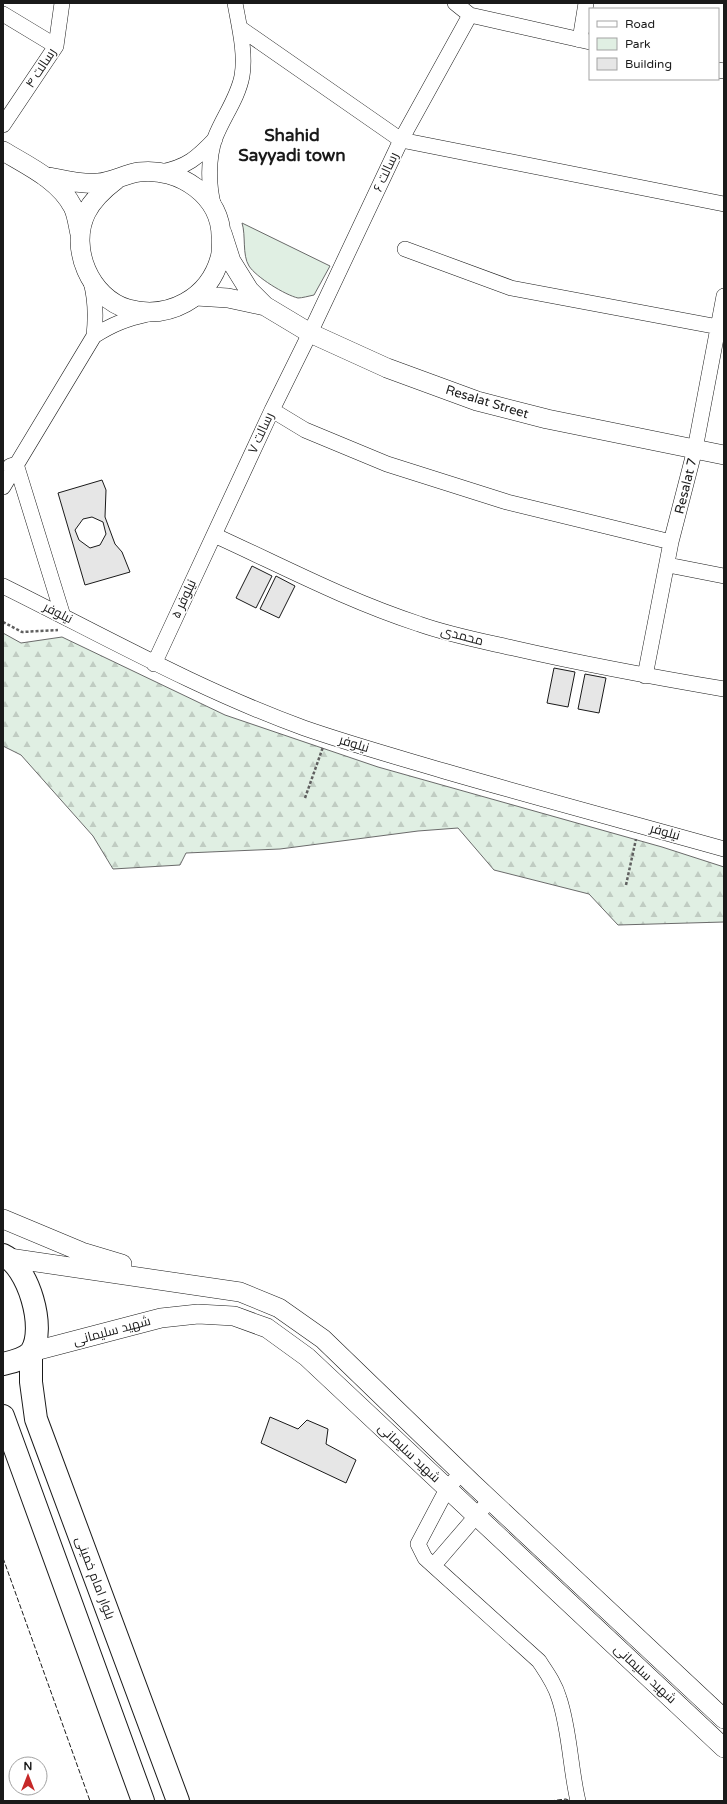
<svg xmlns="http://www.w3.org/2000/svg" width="727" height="1804" viewBox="0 0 727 1804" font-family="'Varela Round',Cairo,sans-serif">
  <defs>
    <pattern id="forest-firs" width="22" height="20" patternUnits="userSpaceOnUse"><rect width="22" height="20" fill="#e0efe3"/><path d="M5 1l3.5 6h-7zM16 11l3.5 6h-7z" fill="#c0ccc2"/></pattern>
  </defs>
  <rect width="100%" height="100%" fill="#fff"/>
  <path fill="url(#forest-firs)" stroke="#6a6a6a" d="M 3,633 L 21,643 L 62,637 L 225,715 L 378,767 L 662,847 L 724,867 L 724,922 L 618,925 L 589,894 L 494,870 L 458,828 L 418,831 L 280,849 L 186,853 L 180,865 L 113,869 L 93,836 L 21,755 L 3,746 Z"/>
  <path fill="#e0efe3" stroke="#6a6a6a" d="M 242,223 L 330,266 L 314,295 C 309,296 302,298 298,298 C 285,295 256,277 249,266 C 242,255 246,235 242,223 Z"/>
  <path fill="#e6e6e6" stroke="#1a1a1a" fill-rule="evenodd" d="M 102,480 L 106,490 L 105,517 L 115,544 L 122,552 L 130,572 L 85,585 L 58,493 ZM 92,517 L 103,522 L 106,534 L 100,545 L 90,548 L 79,540 L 75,530 L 83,519 Z
    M 252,566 L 272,576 L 256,608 L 236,598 Z
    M 276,576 L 295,586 L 279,618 L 260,609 Z
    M 554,668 L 575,672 L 568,707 L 547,703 Z
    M 585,674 L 606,678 L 599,713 L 578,709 Z
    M 270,1417 L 298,1429 L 307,1420 L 328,1429 L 326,1444 L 356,1460 L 346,1483 L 261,1443 Z"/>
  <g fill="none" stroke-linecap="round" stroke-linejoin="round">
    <defs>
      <path id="minor" d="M 455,3 L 470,15 L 590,42
        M 3,14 L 56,46
        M 240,28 L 401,140 L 724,204
        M 580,40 L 586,3
        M 718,70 L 724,71
        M 3,125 L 56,46 L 62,3
        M 161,172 C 187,167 197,158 215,139
        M 214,207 C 208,187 208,157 215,138 C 223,117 238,98 242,76 C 246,53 239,26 235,3
        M 405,249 L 511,288 L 724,328
        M 94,336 C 113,324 126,319 148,314
        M 272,410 L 305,430 L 387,464 L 507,502 L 671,542
        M 10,466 L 16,464 L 63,616
        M 3,487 L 94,336 C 96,317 96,300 91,282
        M 214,535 C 282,566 348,601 419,624 C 450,635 482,641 513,648 C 583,664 653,677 724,689
        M 668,565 L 724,576
        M 3,586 C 102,635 199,690 304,728 C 350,744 397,757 444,771 C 537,798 631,823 724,849
        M 154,664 L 272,410 L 310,333 L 401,140 L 470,15
        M 645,676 L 671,542 L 695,449 L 724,296
        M 461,1473 L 447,1489 L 418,1544 L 425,1558 L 539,1661 C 547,1673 555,1684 559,1698 C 570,1731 570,1767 578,1801
        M 434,1565 L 490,1500"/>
      <path id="major" d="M 3,151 C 28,166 59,180 73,207 C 77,215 78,226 80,234
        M 44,176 C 61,179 81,185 98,183 C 112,182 125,174 139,172 C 179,167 223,196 221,240 C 221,245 222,252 220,258 C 209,298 169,320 128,309 C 90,298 69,248 86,213 C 93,199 104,189 116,180
        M 222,233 L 231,261 L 249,290 L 265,306 L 310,333 L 387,368 L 477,401 L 547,419 L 724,455
        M 196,296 L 228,298 L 265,306
        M 3,1219 L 82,1252 L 122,1264
        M 9,1258 L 240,1292 L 279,1308 L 323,1339 L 472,1483 L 724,1719
        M 31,1352 L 161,1318 L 198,1314 L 234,1316 L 267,1328 L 307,1357 L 724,1748"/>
      <path id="highway" d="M 3,1255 C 28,1266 47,1329 31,1352 C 25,1359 11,1362 3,1364
        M 31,1352 L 31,1382 L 36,1419 L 178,1801
        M 3,1416 L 143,1801"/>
    </defs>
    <use href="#minor" stroke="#1a1a1a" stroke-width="16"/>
    <use href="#major" stroke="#1a1a1a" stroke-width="20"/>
    <use href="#highway" stroke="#1a1a1a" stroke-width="24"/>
    <path stroke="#5f5f5f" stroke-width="2.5" stroke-dasharray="3 2" stroke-linecap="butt" d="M 3,622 L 22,632 L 58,630
      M 305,798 L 323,747
      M 626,885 L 636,839"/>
    <use href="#minor" stroke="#fff" stroke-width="15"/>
    <use href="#major" stroke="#fff" stroke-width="19"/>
    <use href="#highway" stroke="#fff" stroke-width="22"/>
    <path stroke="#1a1a1a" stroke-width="1" stroke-dasharray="5 2" stroke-linecap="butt" d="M 3,1558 L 90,1801
      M 550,1801 L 566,1799 L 570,1801"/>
  </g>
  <g text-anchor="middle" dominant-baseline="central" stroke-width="3" stroke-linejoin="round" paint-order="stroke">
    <g font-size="13" fill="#1a1a1a" stroke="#fff">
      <text transform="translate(41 68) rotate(-57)">رسالت ۴</text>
      <text transform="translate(386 172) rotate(-65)">رسالت ۶</text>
      <text transform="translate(487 402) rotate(17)">Resalat Street</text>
      <text transform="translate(261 433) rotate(-65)">رسالت ۷</text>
      <text transform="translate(686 486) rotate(-76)">Resalat 7</text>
      <text transform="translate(184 599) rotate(-65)">نیلوفر ۵</text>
      <text transform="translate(58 613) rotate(27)">نیلوفر</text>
      <text transform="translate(462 636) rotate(15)">محمدی</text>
      <text transform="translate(354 744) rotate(17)">نیلوفر</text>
      <text transform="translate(665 832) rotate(16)">نیلوفر</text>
      <text transform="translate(112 1331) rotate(-15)">شهید سلیمانی</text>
      <text transform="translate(409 1453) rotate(43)">شهید سلیمانی</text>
      <text transform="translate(95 1578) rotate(69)">بلوار امام خمینی</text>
      <text transform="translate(645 1674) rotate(43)">شهید سلیمانی</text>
    </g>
    <g font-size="17" font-weight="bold" fill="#1a1a1a" stroke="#fff">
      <text x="292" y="135">Shahid<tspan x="292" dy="20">Sayyadi town</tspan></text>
    </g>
  </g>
  <rect width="727" height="1804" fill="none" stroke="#1a1a1a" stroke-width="8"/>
  <rect x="589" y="8" width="130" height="72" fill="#ffffff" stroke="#a3a3a3"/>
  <rect x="597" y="21" width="20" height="6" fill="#ffffff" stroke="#a3a3a3"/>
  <text x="625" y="28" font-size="12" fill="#1a1a1a">Road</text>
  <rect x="597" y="38" width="20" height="12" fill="#e0efe3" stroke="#a3a3a3"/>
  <text x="625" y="48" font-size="12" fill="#1a1a1a">Park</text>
  <rect x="597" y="58" width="20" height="12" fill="#e6e6e6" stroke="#a3a3a3"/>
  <text x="625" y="68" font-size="12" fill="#1a1a1a">Building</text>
  <g transform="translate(28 1776)"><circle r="19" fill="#ffffff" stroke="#a3a3a3"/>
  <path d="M0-3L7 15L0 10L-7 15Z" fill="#c62828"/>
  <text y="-6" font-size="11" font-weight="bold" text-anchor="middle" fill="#1a1a1a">N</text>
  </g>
</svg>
